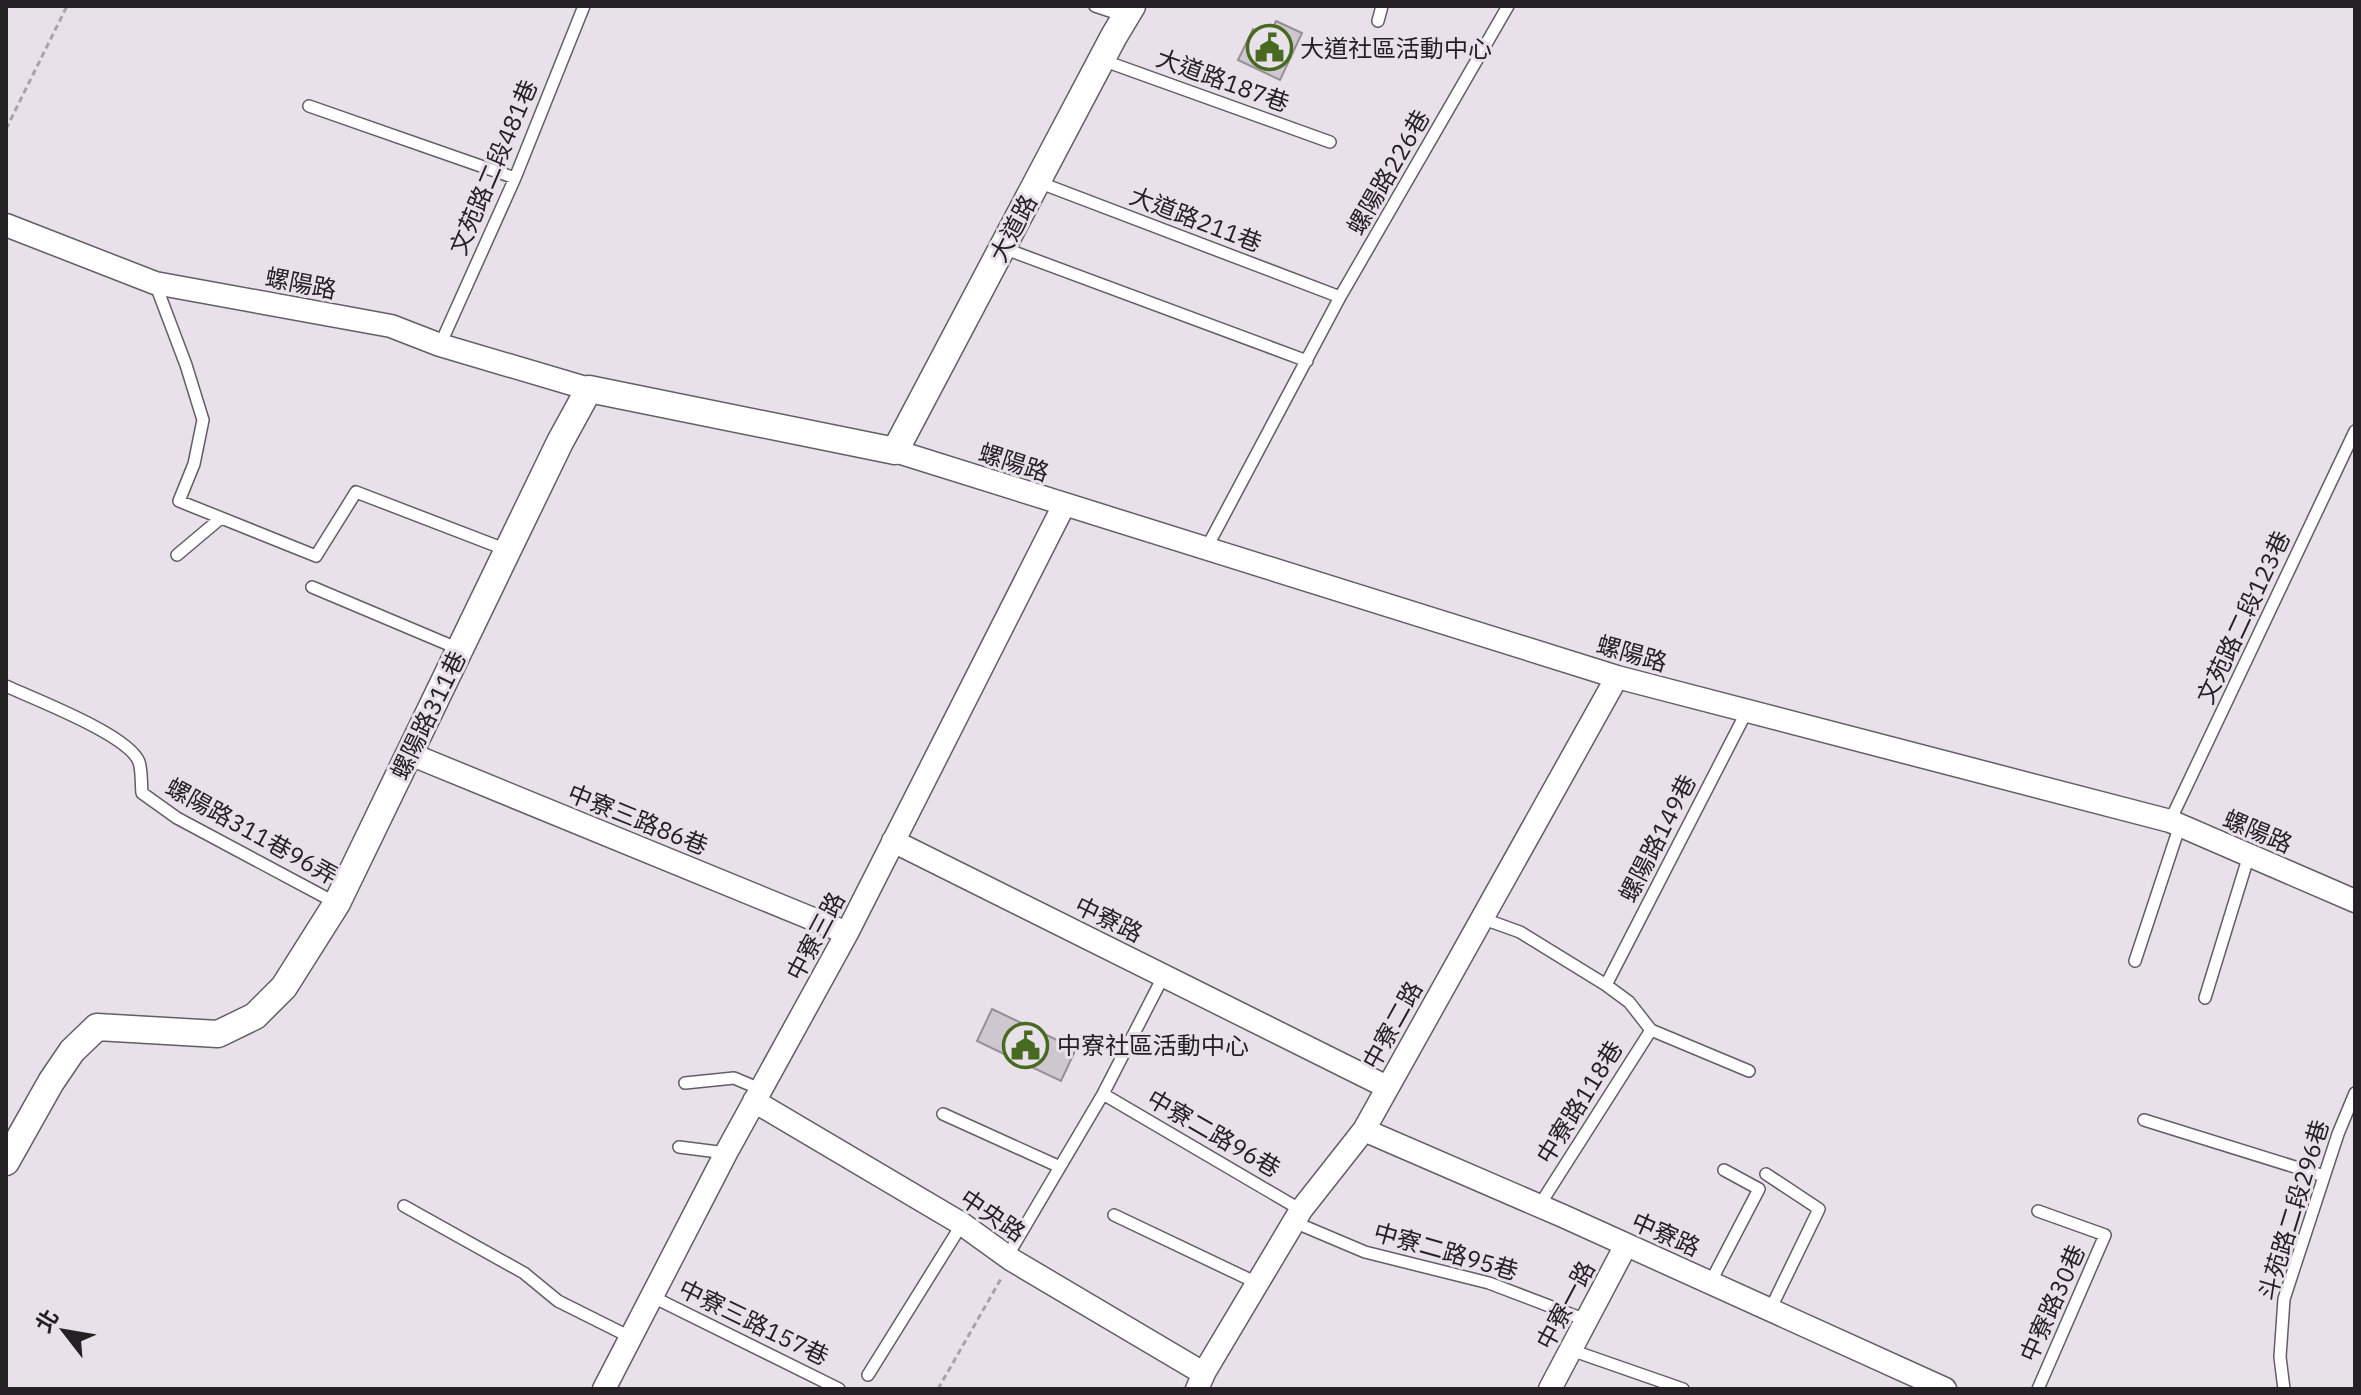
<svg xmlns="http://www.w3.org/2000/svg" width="2361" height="1395" viewBox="0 0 2361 1395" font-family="'IBM Plex Sans','Noto Sans TC',sans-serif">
  <rect width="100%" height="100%" fill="#e8e1ea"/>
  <path fill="#cec7cf" stroke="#978f97" stroke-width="2" d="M 1276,21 L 1302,33 L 1280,80 L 1238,60 L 1253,29 L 1269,37 Z
    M 992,1009 L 1076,1049 L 1061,1081 L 977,1041 Z"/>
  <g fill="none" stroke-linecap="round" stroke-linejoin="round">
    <defs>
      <path id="service" d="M 1095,6 L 1125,16
        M 1378,21 L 1382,6
        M 1102,60 L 1330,142
        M 309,106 L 515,178
        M 1038,182 L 1340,297
        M 1003,248 L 1307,361
        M 155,283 L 186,365 L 203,420 L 194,464 L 179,501 L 316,556 L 356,492 L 507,550
        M 440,345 L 515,178 L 584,6
        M 1206,549 L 1340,297 L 1508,6
        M 177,555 L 221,518
        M 312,587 L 459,649
        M 6,686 C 34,699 129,735 139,762 C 142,771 141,784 142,793 L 177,818 L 336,903
        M 2170,821 L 2355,431
        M 1481,918 L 1520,932 L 1606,985 L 1629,1002 L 1651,1030
        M 2135,961 L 2180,825
        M 1606,985 L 1747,711
        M 2205,998 L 2249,855
        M 685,1083 L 734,1078 L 760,1089
        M 1103,1094 L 1301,1210
        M 943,1114 L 1060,1167
        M 2144,1120 L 2324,1176
        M 679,1147 L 726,1153
        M 1766,1174 L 1819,1209 L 1770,1310
        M 404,1206 L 524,1273 L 558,1301 L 630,1337
        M 1539,1206 L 1651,1030 L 1749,1071
        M 1114,1215 L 1257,1283
        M 1294,1222 L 1365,1252 L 1489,1283 L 1586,1320
        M 1008,1255 L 1103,1094 L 1164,975
        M 1710,1283 L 1759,1189 L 1724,1170
        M 651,1296 L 839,1389
        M 1571,1350 L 1683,1389
        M 868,1375 L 962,1224
        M 2038,1389 L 2105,1235 L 2038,1211
        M 2284,1389 L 2280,1357 L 2284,1299 L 2338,1134 L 2355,1093"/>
      <path id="minor" d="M 6,225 L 155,283 L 391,326 L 440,345 L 589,389
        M 895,451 L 1617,677 L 2170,821 L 2355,901
        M 410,754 L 847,933
        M 893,841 L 1387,1087
        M 754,1101 L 962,1224 L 1012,1260 L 1203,1373
        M 1364,1130 L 1563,1216 L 1945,1389
        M 604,1389 L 726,1153 L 847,933 L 1064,505
        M 1197,1389 L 1205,1371 L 1301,1210 L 1364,1130 L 1617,677
        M 1550,1389 L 1626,1245"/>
      <path id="tertiary" d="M 6,1162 L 51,1082 L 72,1051 L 97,1027 L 218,1034 L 255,1016 L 284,987 L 337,903 L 560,442 L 589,389 L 895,451 L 1114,36 L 1132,6"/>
    </defs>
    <use href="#service" stroke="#635d65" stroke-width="14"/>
    <use href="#minor" stroke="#635d65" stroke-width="25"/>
    <use href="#tertiary" stroke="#635d65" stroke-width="29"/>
    <path stroke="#a8a3aa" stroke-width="3" stroke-dasharray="6 4" stroke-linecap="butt" d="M 6,129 L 67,6
      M 938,1389 L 1002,1277"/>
    <use href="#service" stroke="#fff" stroke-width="11"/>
    <use href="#minor" stroke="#fff" stroke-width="22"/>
    <use href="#tertiary" stroke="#fff" stroke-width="26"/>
  </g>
  <defs>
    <symbol id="civic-ring" viewBox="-11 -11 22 22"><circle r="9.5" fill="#e8e1ea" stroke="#486920" stroke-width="1.5"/><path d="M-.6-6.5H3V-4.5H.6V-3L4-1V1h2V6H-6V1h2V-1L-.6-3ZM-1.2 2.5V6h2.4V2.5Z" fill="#486920"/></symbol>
  </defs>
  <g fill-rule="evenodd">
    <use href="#civic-ring" x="1244" y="22" width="51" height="51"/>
    <use href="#civic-ring" x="1000" y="1020" width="51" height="51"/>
  </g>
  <g text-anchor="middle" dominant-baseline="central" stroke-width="6" stroke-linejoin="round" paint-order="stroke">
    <g font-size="24" fill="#242124" stroke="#e8e1ea" text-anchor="start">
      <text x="1300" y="48">大道社區活動中心</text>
      <text x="1057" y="1045">中寮社區活動中心</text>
    </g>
    <g font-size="24" fill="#242124" stroke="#e8e1ea">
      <text transform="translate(1223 80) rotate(20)">大道路187巷</text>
      <text transform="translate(493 167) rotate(-67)">文苑路二段481巷</text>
      <text transform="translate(1388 172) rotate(-60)">螺陽路226巷</text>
      <text transform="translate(1196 219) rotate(21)">大道路211巷</text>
      <text transform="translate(1013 228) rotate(-62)">大道路</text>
      <text transform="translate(301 283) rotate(11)">螺陽路</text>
      <text transform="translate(1014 462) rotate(18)">螺陽路</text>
      <text transform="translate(2243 617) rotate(-65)">文苑路二段123巷</text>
      <text transform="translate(1632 653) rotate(16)">螺陽路</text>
      <text transform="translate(428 715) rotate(-64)">螺陽路311巷</text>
      <text transform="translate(638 819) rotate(22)">中寮三路86巷</text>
      <text transform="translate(252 831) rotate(29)">螺陽路311巷96弄</text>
      <text transform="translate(2258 831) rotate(23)">螺陽路</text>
      <text transform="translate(1657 838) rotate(-63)">螺陽路149巷</text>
      <text transform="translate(1109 919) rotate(26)">中寮路</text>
      <text transform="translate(815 936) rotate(-62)">中寮三路</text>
      <text transform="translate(1392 1025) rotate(-61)">中寮二路</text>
      <text transform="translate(1579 1102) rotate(-58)">中寮路118巷</text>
      <text transform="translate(1214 1133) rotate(30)">中寮二路96巷</text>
      <text transform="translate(2293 1210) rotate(-73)">斗苑路二段296巷</text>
      <text transform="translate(993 1215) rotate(34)">中央路</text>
      <text transform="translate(1666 1234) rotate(24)">中寮路</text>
      <text transform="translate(1446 1251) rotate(16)">中寮二路95巷</text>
      <text transform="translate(2052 1303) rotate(-66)">中寮路30巷</text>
      <text transform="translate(1565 1305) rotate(-62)">中寮一路</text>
      <text transform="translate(754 1322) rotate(26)">中寮三路157巷</text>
    </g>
  </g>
  <rect width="2361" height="1395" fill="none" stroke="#242124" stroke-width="16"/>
  <g transform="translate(64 1331) rotate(301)" stroke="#e8e1ea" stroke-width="6" paint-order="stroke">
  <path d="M0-6L14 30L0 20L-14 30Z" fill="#242124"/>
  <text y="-12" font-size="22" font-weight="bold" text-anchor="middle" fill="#242124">北</text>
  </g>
</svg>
